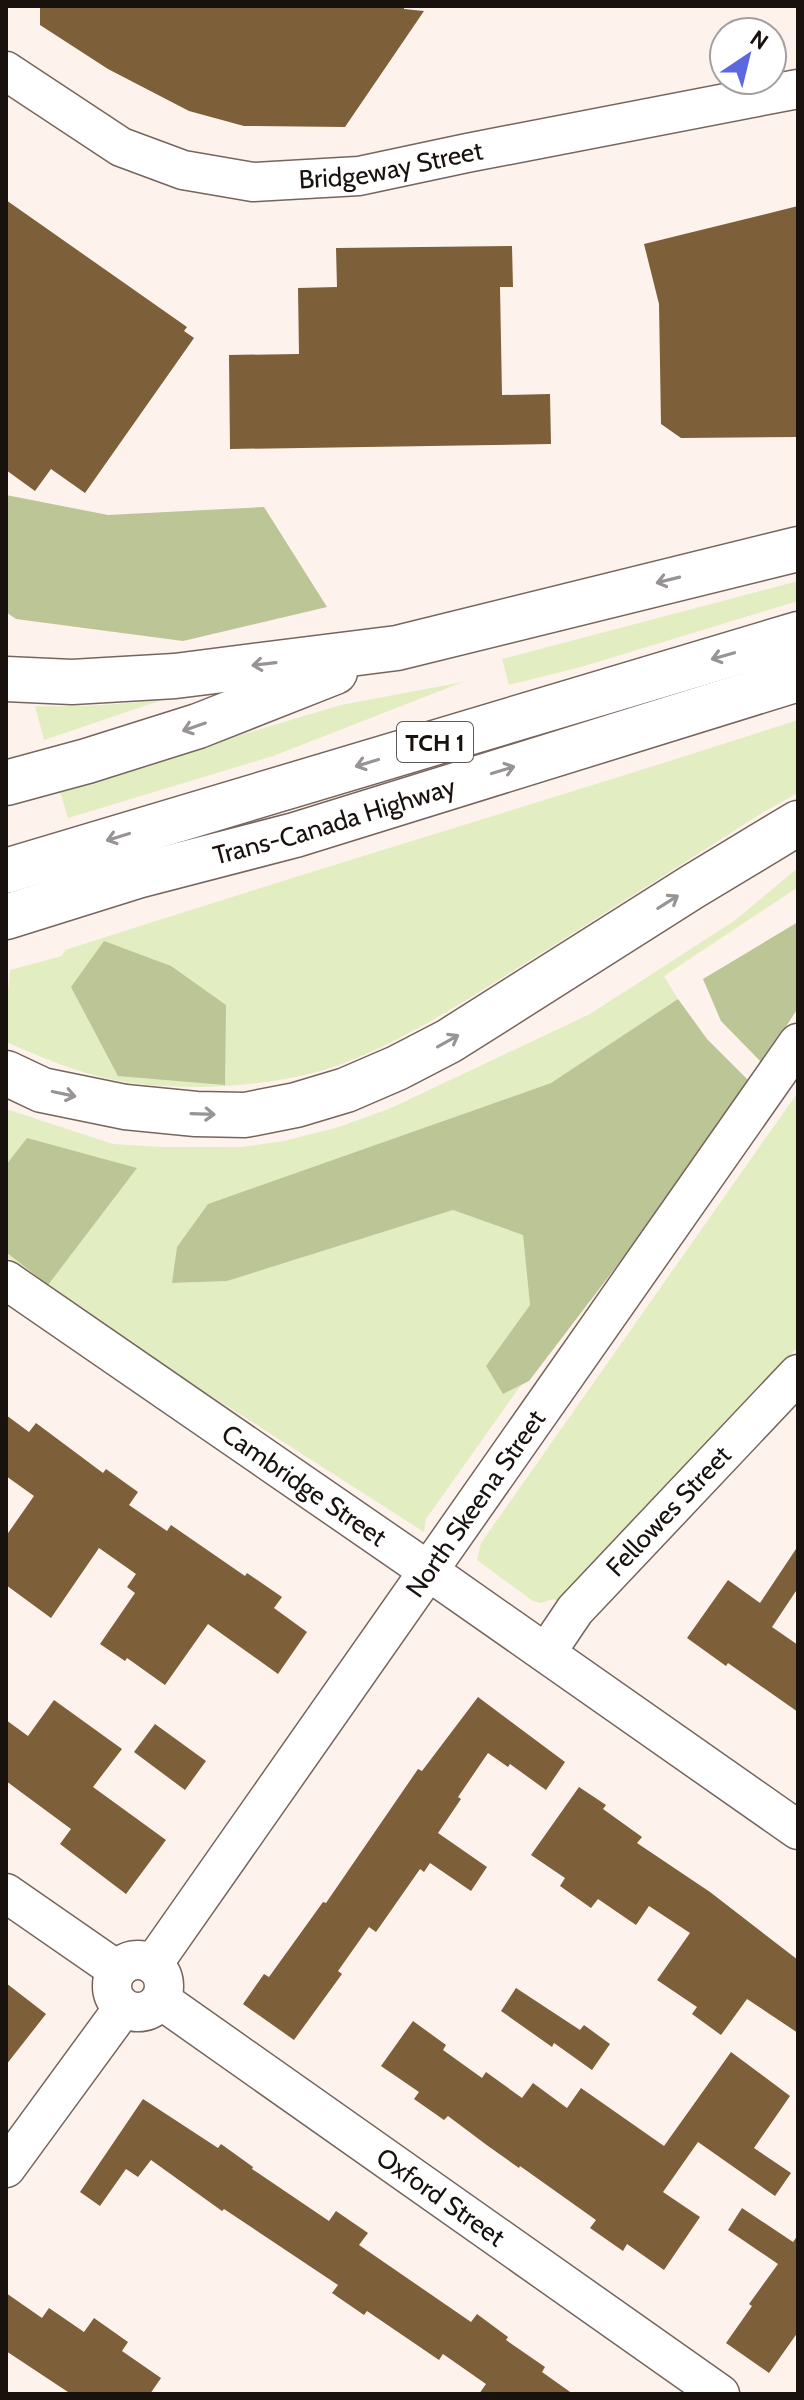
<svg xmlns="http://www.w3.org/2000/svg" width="804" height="2400" viewBox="0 0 804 2400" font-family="Cabin,sans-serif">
  <rect width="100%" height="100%" fill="#fdf2ec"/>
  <path fill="#e3edc2" d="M 798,581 L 798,601 L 581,667 L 509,685 L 502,659 Z
    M 463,682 L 273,756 L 68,818 L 58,785 L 180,753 L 341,705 Z
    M 165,699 L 44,740 L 35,706 C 79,707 121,705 165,699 Z
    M 798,720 L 798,793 L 762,813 C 686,862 609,910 532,959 C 472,996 413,1036 347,1062 C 284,1087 187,1093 120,1081 C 80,1074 43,1058 6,1042 L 6,1012 L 10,970 L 62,956 L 65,950 C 309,871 554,799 798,720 Z
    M 798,868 L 798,887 L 664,976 L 678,999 L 551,1083 L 209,1204 L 177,1247 L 173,1283 L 227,1281 L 453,1210 L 523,1234 L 530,1305 L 486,1366 L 503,1394 L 521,1385 L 426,1519 L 424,1532 L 160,1363 L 6,1256 L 6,1109 L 113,1144 L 161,1147 L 242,1147 L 284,1141 L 339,1127 L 391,1108 L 590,1014 L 734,921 Z
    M 798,1092 L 798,1347 L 558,1601 L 553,1599 L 541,1603 L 533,1601 L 477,1560 L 481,1543 Z"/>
  <path fill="#bbc595" d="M 6,495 L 108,515 L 264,507 L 327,607 L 183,641 L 16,619 L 6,612 Z
    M 798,922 L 798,1008 L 762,1063 L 721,1021 L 703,979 Z
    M 104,941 L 171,966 L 226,1005 L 225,1085 L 118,1076 L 71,987 Z
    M 678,999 L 707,1039 L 754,1086 L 529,1381 L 503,1394 L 486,1366 L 530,1305 L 523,1235 L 453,1210 L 227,1281 L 172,1283 L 177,1247 L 208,1204 L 551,1083 Z
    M 27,1138 L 137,1168 L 48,1285 L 6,1252 L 6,1165 Z"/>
  <path fill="#7d5f39" d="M 40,6 L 404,6 L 404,9 L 424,11 L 345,127 L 244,126 L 189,111 L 108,69 L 40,25 Z
    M 6,200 L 187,327 L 184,331 L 194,338 L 85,493 L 51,469 L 35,491 L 6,470 Z
    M 798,206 L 798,437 L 681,438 L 661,424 L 659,304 L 644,244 Z
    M 512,246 L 513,287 L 500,287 L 502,395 L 550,394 L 551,444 L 230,449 L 229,355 L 299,354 L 298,288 L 337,287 L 336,248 Z
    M 6,1415 L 29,1432 L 36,1423 L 103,1473 L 106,1469 L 138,1492 L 129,1505 L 167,1531 L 171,1525 L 245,1576 L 247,1573 L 282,1597 L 274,1608 L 307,1632 L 278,1674 L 208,1624 L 165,1685 L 127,1658 L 125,1661 L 100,1644 L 135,1593 L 127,1587 L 136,1574 L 99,1548 L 51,1618 L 6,1585 L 6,1536 L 34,1496 L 6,1476 Z
    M 798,1546 L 798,1588 L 772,1627 L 798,1645 L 798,1712 L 728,1663 L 726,1666 L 687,1638 L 728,1580 L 760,1603 Z
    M 478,1697 L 565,1762 L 546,1790 L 510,1764 L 508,1767 L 488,1753 L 458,1797 L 461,1799 L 438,1833 L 487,1867 L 471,1891 L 430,1863 L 424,1872 L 420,1869 L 376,1932 L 369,1927 L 338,1971 L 342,1974 L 294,2040 L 243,2004 L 264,1974 L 269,1977 L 323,1902 L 326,1903 L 418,1769 L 422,1771 Z
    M 54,1700 L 122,1749 L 93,1787 L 166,1840 L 126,1894 L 60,1844 L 71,1829 L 6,1781 L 6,1720 L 28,1736 Z
    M 155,1724 L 206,1761 L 185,1790 L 134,1752 Z
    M 579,1787 L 606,1805 L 603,1809 L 642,1837 L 637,1843 L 710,1892 L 798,1960 L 798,2033 L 747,1999 L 721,2035 L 692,2014 L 697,2007 L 657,1980 L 690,1933 L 649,1906 L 636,1925 L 598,1899 L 591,1908 L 560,1886 L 565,1878 L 531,1855 Z
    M 6,1983 L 46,2014 L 6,2065 Z
    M 516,1988 L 580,2030 L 584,2025 L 610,2044 L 592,2070 L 554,2043 L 552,2047 L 501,2011 Z
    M 413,2021 L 446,2045 L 443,2050 L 482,2078 L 486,2072 L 522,2098 L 533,2083 L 567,2108 L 581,2088 L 664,2146 L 731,2052 L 790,2096 L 754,2148 L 791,2173 L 775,2196 L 698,2142 L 663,2192 L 700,2217 L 664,2270 L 627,2244 L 623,2251 L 590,2228 L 596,2220 L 520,2166 L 519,2168 L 488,2146 L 448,2116 L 444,2120 L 414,2099 L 419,2092 L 381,2066 Z
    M 143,2099 L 218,2148 L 221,2144 L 253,2167 L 252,2169 L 329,2221 L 336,2211 L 368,2233 L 359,2245 L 471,2322 L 477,2314 L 508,2337 L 506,2340 L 545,2367 L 542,2372 L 573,2394 L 479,2394 L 486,2384 L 443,2354 L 439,2360 L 367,2311 L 364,2315 L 332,2293 L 338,2285 L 224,2209 L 222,2211 L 151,2160 L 138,2177 L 126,2169 L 100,2206 L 80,2192 Z
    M 742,2208 L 793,2242 L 798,2235 L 798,2332 L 769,2373 L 726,2343 L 752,2306 L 749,2304 L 778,2264 L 728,2230 Z
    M 6,2293 L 42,2318 L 49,2308 L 84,2332 L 94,2318 L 128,2342 L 122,2351 L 161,2378 L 150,2394 L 71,2394 L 6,2351 Z"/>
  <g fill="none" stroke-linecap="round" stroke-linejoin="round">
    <defs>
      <g id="minor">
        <path id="s1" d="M 6,71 L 121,147 L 183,170 L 253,182 L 359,176 L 467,153 L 798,89"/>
        <path id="s2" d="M 6,1280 L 427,1570 L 798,1830"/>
        <path id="s3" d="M 546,1653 L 575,1610 L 798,1374"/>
        <path d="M 6,1893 L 117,1970"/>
        <circle cx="138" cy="1986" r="26"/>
        <path id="s4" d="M 153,1964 L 798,1043"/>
        <path id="s5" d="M 161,2000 L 720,2394"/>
        <path d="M 6,2168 L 123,2008"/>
      </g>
      <g id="highway">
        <path d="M 6,679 L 72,682 L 175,676 L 397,648 L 798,549"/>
        <path d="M 6,783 L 87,761 L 198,726 L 335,672"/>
        <path d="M 6,871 L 798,634"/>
        <path id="s6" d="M 6,917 L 137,876 L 295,835 L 798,679"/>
        <path d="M 6,1073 L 42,1090 L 125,1107 L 196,1114 L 245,1115 L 296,1105 L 346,1090 L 397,1068 L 449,1041 L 692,887 L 798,823"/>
      </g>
    </defs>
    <use href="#minor" stroke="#75655d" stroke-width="41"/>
    <use href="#highway" stroke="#75655d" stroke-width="47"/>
    <use href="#minor" stroke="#fff" stroke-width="38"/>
    <use href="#highway" stroke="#fff" stroke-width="44"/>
  </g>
  <defs><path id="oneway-shaft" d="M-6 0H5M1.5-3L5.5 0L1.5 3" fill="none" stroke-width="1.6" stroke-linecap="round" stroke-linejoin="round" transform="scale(2)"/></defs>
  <g stroke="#979493">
    <use href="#oneway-shaft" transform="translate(668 580) rotate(166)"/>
    <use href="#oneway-shaft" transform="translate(723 656) rotate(164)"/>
    <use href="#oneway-shaft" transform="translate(264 664) rotate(173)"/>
    <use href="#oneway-shaft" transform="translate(194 727) rotate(161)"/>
    <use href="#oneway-shaft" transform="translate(367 763) rotate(163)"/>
    <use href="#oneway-shaft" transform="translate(503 770) rotate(-17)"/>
    <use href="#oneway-shaft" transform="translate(118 837) rotate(163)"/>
    <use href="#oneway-shaft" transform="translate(668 902) rotate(-32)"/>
    <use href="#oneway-shaft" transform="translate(448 1041) rotate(-29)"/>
    <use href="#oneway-shaft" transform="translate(64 1094) rotate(12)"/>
    <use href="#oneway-shaft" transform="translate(203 1114) rotate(2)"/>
  </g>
  <g text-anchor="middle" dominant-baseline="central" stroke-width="8" stroke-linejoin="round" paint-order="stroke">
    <rect fill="#fff" stroke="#5d5856" stroke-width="2" x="397" y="722" width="76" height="40" rx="6"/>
    <g font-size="24" font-weight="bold" fill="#18110e">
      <text x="435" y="742">TCH 1</text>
    </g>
    <g font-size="26" fill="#18110e" stroke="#fff">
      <text stroke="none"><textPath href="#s1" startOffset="414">Bridgeway Street</textPath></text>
      <text stroke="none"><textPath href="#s6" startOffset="342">Trans-Canada Highway</textPath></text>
      <text stroke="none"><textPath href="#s2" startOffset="362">Cambridge Street</textPath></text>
      <text stroke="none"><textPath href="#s4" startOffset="562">North Skeena Street</textPath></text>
      <text stroke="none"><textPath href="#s3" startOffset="188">Fellowes Street</textPath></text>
      <text stroke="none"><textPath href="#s5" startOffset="342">Oxford Street</textPath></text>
    </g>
  </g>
  <rect width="804" height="2400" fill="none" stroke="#18110e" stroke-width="16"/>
  <g transform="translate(748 56) rotate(35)"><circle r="38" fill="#ffffff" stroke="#a3a09f" stroke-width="2"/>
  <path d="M0-6L14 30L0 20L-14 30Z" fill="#5d67df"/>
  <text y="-12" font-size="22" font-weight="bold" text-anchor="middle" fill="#18110e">N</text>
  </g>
</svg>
